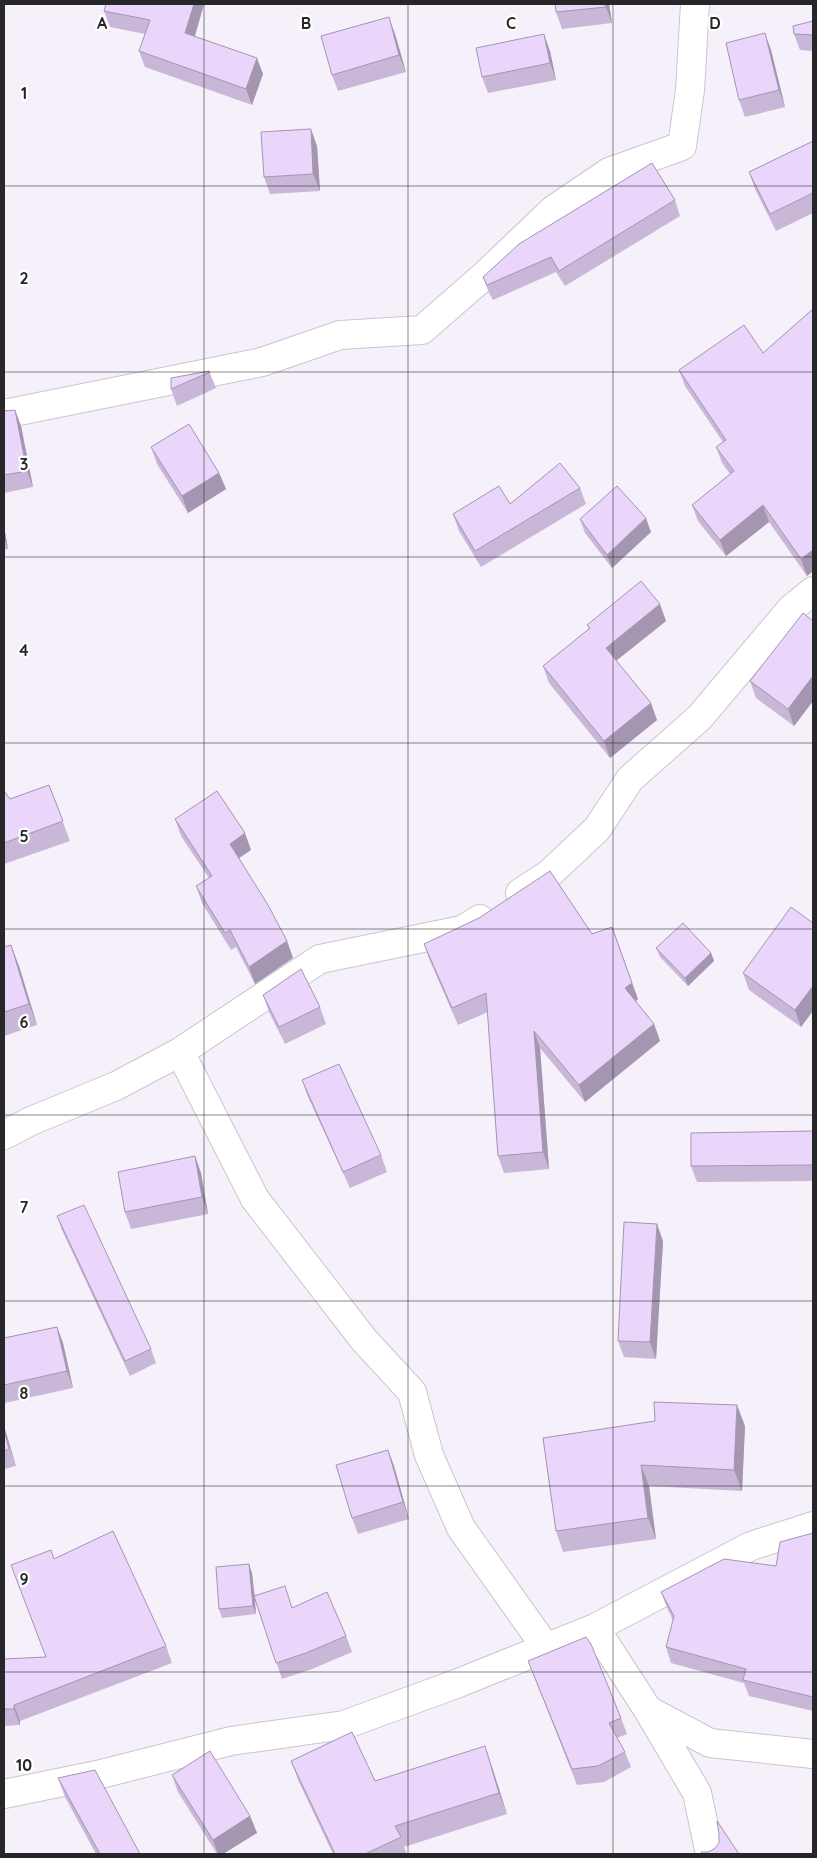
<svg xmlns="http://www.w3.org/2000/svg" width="817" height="1858" viewBox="0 0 817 1858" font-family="Quicksand,sans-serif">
  <rect width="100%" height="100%" fill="#f5f0f9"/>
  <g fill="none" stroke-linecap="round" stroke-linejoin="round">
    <defs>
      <path id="street" d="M 4,414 L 262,362 L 340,335 L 422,330 L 485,275 L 553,210 L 609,172 L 682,146 L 690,90 L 695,4
        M 520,893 L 549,874 L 597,829 L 630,779 L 700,717 L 791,609 L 813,591
        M 180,1052 L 320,959 L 462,930 L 480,919
        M 4,1135 L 31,1121 L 116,1086 L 180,1052 L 255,1199 L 364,1340 L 412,1392 L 429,1455 L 461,1528 L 547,1649
        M 595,1628 L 648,1710 L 710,1743 L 813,1754
        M 648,1710 L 697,1793 L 710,1854
        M 4,1794 L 97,1775 L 231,1741 L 344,1725 L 456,1684 L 595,1628 L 751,1546 L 813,1526"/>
    </defs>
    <use href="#street" stroke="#cac6ce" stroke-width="30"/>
    <use href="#street" stroke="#fff" stroke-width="28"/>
  </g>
  <path fill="#c9b7d8" d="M 106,4 L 204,4 L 195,36 L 263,74 L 252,105 L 145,67 L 139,51 L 145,34 L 110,27 L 104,11 Z
    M 555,4 L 609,4 L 612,23 L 562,29 L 556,12 Z
    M 813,21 L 813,51 L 800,50 L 794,34 Z
    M 395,34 L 406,72 L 338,91 L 332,75 Z
    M 771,50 L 785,107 L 745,117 L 739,100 Z
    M 550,51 L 556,80 L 488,93 L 482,77 Z
    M 813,141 L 813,213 L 776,231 L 755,189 L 749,172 Z
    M 317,146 L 320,191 L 270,194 L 264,177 Z
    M 675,200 L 680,216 L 565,286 L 556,272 L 493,300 L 489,293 L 483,277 Z
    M 813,309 L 813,571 L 807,576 L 769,522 L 726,556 L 698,521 L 692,505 L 730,474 L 722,463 L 716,447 L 723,442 L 685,386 L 679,370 L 763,353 Z
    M 209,371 L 216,388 L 177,406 L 171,389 Z
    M 15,410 L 21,426 L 33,487 L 4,493 L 4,411 Z
    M 151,447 L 219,473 L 226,489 L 188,513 L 157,464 Z
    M 580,488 L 586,504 L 481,567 L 459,531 L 453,514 L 510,504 Z
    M 580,519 L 651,532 L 612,568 L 585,533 Z
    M 4,526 L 8,549 L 4,550 Z
    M 666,621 L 616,661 L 657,720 L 610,758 L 549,683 L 543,666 L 589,629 L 587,625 Z
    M 813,621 L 813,701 L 794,726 L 756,698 L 750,681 Z
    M 49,785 L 70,841 L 4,864 L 4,791 L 10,799 Z
    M 175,819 L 251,850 L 239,858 L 287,941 L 293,958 L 255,984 L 236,947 L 231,950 L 202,903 L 196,886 L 209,878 L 181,836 Z
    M 813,923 L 801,1027 L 749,990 L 743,973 Z
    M 592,934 L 638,999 L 636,1001 L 654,1024 L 660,1041 L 585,1102 L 540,1048 L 549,1169 L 504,1173 L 498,1156 L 488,1012 L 458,1025 L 430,961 L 424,944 Z
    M 4,947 L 19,966 L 37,1025 L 4,1036 Z
    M 656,948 L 711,953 L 714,961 L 688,986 L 660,957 Z
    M 263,995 L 320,1007 L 326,1024 L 285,1044 L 269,1012 Z
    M 302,1080 L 381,1155 L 387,1172 L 350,1188 L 308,1097 Z
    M 813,1131 L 813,1181 L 697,1182 L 691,1166 Z
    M 195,1156 L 201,1173 L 208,1214 L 131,1229 L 125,1212 Z
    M 57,1216 L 151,1349 L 156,1363 L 130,1376 L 62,1230 Z
    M 663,1241 L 656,1359 L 624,1357 L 618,1341 Z
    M 57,1327 L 63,1343 L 73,1388 L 4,1403 L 4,1338 Z
    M 4,1426 L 16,1466 L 4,1469 Z
    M 745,1426 L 742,1491 L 649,1486 L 656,1539 L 563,1552 L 556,1531 L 543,1438 Z
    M 388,1450 L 394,1466 L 409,1519 L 358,1534 L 352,1518 Z
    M 813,1533 L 813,1711 L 749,1696 L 744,1683 L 671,1663 L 666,1647 L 673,1620 L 667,1608 L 661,1592 L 776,1566 Z
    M 54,1559 L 166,1646 L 172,1663 L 20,1721 L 20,1725 L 4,1726 L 4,1659 L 46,1657 Z
    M 252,1573 L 255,1596 L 293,1607 L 346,1636 L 352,1652 L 312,1669 L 282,1679 L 255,1599 L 256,1614 L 222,1618 L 219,1609 Z
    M 528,1661 L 621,1718 L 627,1734 L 617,1738 L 625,1752 L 631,1767 L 604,1782 L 577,1785 Z
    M 291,1761 L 375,1781 L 492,1767 L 507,1814 L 404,1847 L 407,1854 L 333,1854 L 299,1782 Z
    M 172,1775 L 250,1816 L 257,1833 L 223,1854 L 217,1854 L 178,1792 Z
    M 58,1778 L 140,1854 L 96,1854 L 65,1797 Z"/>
  <path fill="#a495b0" d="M 194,4 L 204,4 L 191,49 L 185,33 Z
    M 605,4 L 609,4 L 612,23 L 606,7 Z
    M 389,17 L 395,34 L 406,72 L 399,55 Z
    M 765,33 L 771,50 L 785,107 L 779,90 Z
    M 544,34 L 550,51 L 556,80 L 550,63 Z
    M 257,58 L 263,74 L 252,105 L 246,89 Z
    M 311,129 L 317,146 L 320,191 L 313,174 Z
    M 15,410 L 21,426 L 33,487 L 27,471 Z
    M 219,473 L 226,489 L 188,513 L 182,496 Z
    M 763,505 L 769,522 L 726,556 L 720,540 Z
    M 646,518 L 651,532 L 612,568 L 607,555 Z
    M 4,526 L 8,549 L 4,538 Z
    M 813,550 L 813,571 L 807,576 L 801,559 Z
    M 660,604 L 666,621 L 612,664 L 606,648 Z
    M 813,676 L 813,701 L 794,726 L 788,709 Z
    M 651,703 L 657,720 L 610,758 L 604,741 Z
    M 245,833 L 251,850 L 236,860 L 230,844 Z
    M 612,927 L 638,999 L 631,1005 L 625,988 Z
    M 287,941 L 293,958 L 255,984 L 249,967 Z
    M 11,945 L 19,966 L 37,1025 L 29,1004 Z
    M 711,953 L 714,961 L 688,986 L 685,978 Z
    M 813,986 L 813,1011 L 801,1027 L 795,1010 Z
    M 654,1024 L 660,1041 L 585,1102 L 579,1085 Z
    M 534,1031 L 540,1048 L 549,1169 L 543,1152 Z
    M 195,1156 L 201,1173 L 208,1214 L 202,1197 Z
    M 657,1224 L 663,1241 L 656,1359 L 650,1342 Z
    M 57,1327 L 63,1343 L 73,1388 L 67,1371 Z
    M 737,1405 L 745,1426 L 742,1491 L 734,1470 Z
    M 4,1426 L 16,1466 L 4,1430 Z
    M 388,1450 L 394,1466 L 409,1519 L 403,1502 Z
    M 641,1465 L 649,1486 L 656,1539 L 648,1518 Z
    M 249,1564 L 252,1573 L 256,1614 L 253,1606 Z
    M 14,1705 L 20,1721 L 20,1725 L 14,1709 Z
    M 485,1746 L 492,1767 L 507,1814 L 499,1793 Z
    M 250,1816 L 257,1833 L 223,1854 L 218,1854 L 213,1840 Z"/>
  <path fill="#ead5fb" stroke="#a495b0" d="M 106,4 L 194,4 L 185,33 L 257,58 L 246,89 L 139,51 L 150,20 L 104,11 Z
    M 555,4 L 605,4 L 606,7 L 556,12 Z
    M 389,17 L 399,55 L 332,75 L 321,36 Z
    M 813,21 L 813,35 L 794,34 L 793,26 Z
    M 765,33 L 779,90 L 739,100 L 726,43 Z
    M 544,34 L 550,63 L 482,77 L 476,48 Z
    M 311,129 L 313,174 L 264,177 L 261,132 Z
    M 813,141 L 813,193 L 770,214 L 749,172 Z
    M 652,163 L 675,200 L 559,271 L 551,257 L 487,285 L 483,277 L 519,244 Z
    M 813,309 L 813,550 L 801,559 L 763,505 L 720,540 L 692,505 L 734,471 L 716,447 L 726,440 L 679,370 L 744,325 L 763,353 Z
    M 209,371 L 210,372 L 171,389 L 171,378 Z
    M 15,410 L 27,471 L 4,475 L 4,411 Z
    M 189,424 L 219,473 L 182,496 L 151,447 Z
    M 560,463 L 580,488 L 475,551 L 453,514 L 499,486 L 510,504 Z
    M 617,486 L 646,518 L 607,555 L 580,519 Z
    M 641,581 L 660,604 L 606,648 L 651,703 L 604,741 L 543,666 L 590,628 L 587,625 Z
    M 803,613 L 813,621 L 813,676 L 788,709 L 750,681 Z
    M 49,785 L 63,821 L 4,843 L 4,791 L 10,799 Z
    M 217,791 L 245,833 L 230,844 L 268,905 L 287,941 L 249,967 L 230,930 L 225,933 L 196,886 L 212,876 L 175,819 Z
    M 550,871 L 592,934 L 612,927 L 632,983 L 625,988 L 654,1024 L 579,1085 L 534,1031 L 543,1152 L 498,1156 L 486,993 L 452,1008 L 424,944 L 479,918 Z
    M 791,907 L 813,923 L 813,986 L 795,1010 L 743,973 Z
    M 683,923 L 711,953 L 685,978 L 656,948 Z
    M 11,945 L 29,1004 L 4,1012 L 4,947 Z
    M 301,969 L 320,1007 L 279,1027 L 263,995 Z
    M 339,1064 L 381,1155 L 343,1172 L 302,1080 Z
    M 813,1131 L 813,1165 L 691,1166 L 691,1133 Z
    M 195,1156 L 202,1197 L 125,1212 L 118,1172 Z
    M 84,1205 L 151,1349 L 125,1361 L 57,1216 Z
    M 624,1222 L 657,1224 L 650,1342 L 618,1341 Z
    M 57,1327 L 67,1371 L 4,1385 L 4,1338 Z
    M 654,1402 L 737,1405 L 734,1470 L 641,1465 L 648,1518 L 556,1531 L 543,1438 L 655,1421 Z
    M 4,1430 L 9,1449 L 4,1451 Z
    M 388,1450 L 403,1502 L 352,1518 L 336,1465 Z
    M 113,1531 L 166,1646 L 14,1705 L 14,1709 L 4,1709 L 4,1659 L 46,1657 L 11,1565 L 51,1550 L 54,1559 Z
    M 813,1533 L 813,1697 L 743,1680 L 746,1669 L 666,1647 L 674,1616 L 661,1592 L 724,1559 L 776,1566 L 780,1542 Z
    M 249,1564 L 253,1606 L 219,1609 L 216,1567 Z
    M 285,1586 L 292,1608 L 327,1592 L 346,1636 L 306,1653 L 276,1663 L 254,1596 Z
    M 586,1637 L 591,1644 L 621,1718 L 609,1723 L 625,1752 L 598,1766 L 572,1769 L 528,1661 Z
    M 352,1732 L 375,1781 L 485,1746 L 499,1793 L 395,1826 L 401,1837 L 365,1854 L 335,1854 L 291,1761 Z
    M 210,1751 L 250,1816 L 213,1840 L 172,1775 Z
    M 95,1770 L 140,1854 L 100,1854 L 58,1778 Z
    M 717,1821 L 739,1854 L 702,1854 L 701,1852 L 708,1852 L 714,1849 L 719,1843 L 719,1834 Z"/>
  <path fill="none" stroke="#272629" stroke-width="1" stroke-opacity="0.55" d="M 204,4 L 204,1854M 408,4 L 408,1854M 613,4 L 613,1854M 4,186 L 813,186M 4,372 L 813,372M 4,557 L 813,557M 4,743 L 813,743M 4,929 L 813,929M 4,1115 L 813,1115M 4,1301 L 813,1301M 4,1486 L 813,1486M 4,1672 L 813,1672"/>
  <g font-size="16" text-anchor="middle" font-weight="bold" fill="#272629" stroke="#fff" stroke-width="4.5" stroke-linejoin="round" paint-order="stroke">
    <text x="102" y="29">A</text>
    <text x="306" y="29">B</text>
    <text x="511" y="29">C</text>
    <text x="715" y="29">D</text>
    <text x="24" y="99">1</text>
    <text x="24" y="284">2</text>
    <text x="24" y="470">3</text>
    <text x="24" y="656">4</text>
    <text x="24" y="842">5</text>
    <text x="24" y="1028">6</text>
    <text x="24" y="1213">7</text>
    <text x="24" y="1399">8</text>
    <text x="24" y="1585">9</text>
    <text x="24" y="1771">10</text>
  </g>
  <rect width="817" height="1858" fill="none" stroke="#272629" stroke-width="10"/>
</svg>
